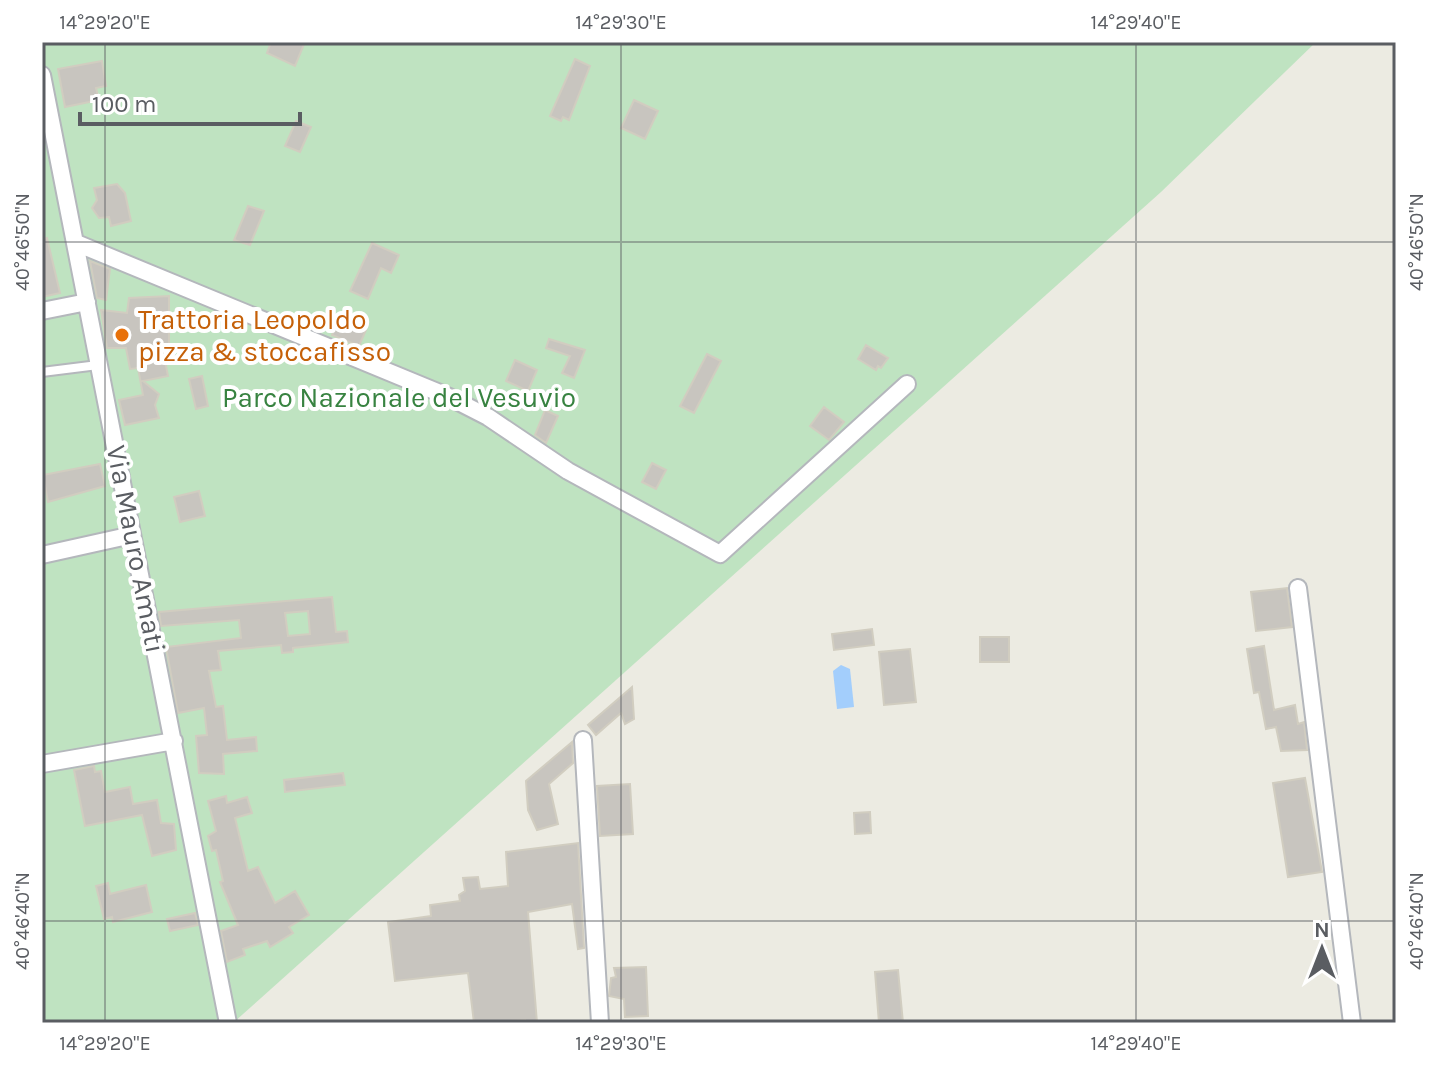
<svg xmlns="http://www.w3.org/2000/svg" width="1438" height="1065" viewBox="0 0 1438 1065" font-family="Karla,sans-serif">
  <rect width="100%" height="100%" fill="#ecebe2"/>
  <path fill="#bfe3c1" d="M 42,42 L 1316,42 L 1161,192 L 233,1023 L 42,1023 Z"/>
  <path fill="#a3cefc" d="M 841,665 L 850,669 L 854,707 L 837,709 L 833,671 Z"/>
  <path fill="#c8c5bf" stroke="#d1cdc0" stroke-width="2" fill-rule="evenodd" d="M 271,42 L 305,42 L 295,66 L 267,53 Z
    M 575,59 L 590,66 L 569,120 L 563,117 L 561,121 L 550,116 Z
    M 102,61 L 106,86 L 96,88 L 99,100 L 65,107 L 58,69 Z
    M 634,100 L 658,111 L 645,139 L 621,128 Z
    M 296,121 L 311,127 L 300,152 L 285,146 Z
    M 117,184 L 125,193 L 131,221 L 111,226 L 109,217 L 99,218 L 92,208 L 97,200 L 94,188 Z
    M 248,206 L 264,211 L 250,245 L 234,240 Z
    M 47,238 L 60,293 L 42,297 L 42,239 Z
    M 372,243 L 399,255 L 391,273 L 381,268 L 368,299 L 350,291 Z
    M 90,261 L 110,269 L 106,300 L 97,298 Z
    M 169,296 L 169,344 L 162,346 L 168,376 L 143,381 L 159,394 L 155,405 L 159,418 L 125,425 L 119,400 L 143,395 L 138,368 L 130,369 L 126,348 L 107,348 L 101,310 L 127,313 L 129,298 Z
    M 339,318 L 366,330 L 359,346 L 332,335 Z
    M 549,339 L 585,350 L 574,378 L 562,373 L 570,356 L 546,348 Z
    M 866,345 L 888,358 L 881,368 L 878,366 L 876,370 L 858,359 Z
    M 707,354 L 721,361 L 694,413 L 680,406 Z
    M 515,360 L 537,370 L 528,391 L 506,381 Z
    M 202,376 L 208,406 L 196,409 L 189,379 Z
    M 824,407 L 844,422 L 829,440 L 810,426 Z
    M 545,410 L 558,416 L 546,443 L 535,435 Z
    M 652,463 L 666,470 L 656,489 L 642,482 Z
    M 100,464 L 105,486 L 48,502 L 43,475 Z
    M 199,491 L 205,516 L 180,522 L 174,497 Z
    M 1287,588 L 1292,627 L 1256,631 L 1251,592 Z
    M 332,597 L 336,632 L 347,631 L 348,642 L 293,648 L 293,652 L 282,653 L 281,645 L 218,651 L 221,670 L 209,671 L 216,707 L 223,706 L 227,740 L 256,737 L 257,751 L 223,754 L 224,774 L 199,773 L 196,736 L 207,735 L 204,708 L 178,713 L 166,647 L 241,638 L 239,620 L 161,626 L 159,612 ZM 308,611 L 310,634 L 288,636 L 285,613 Z
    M 872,629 L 874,645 L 834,650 L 832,634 Z
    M 980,637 L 1009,637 L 1009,662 L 980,662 Z
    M 1264,646 L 1274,710 L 1295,705 L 1298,724 L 1304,722 L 1307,750 L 1281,751 L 1276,727 L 1266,729 L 1259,692 L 1254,693 L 1247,649 Z
    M 910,649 L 916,702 L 884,705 L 879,652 Z
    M 632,687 L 634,719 L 625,724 L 621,713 L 596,735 L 588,725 Z
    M 572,742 L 573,763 L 549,784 L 558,824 L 537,830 L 528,810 L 526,781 Z
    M 94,766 L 95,772 L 101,771 L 105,792 L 130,787 L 133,804 L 157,800 L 161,823 L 174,824 L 176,850 L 152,856 L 142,815 L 85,826 L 74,770 Z
    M 343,773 L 345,785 L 285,792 L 284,780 Z
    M 1305,778 L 1322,872 L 1288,877 L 1273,783 Z
    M 630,784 L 633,834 L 600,836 L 597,786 Z
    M 226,796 L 227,803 L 247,797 L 252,813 L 235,818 L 248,871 L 258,867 L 275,903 L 295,891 L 309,915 L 289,927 L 293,933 L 270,947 L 267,941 L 243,949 L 245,955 L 227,962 L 221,931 L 238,925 L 220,882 L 223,881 L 216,850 L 212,851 L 208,836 L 216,831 L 208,801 Z
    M 870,812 L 871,833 L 855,834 L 854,813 Z
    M 578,843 L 584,948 L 578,949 L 572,904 L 528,912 L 537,1023 L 525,1023 L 525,1020 L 474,1023 L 468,973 L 395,981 L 388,922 L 431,916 L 430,905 L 460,901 L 459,895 L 465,891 L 463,878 L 478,877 L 480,889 L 508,886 L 506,852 Z
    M 108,883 L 110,894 L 146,885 L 152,912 L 113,922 L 112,917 L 104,919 L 96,886 Z
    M 195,913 L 198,925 L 170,931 L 167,919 Z
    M 646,967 L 648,1016 L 625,1017 L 624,999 L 609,996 L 611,978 L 616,977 L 614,968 Z
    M 898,970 L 903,1023 L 879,1023 L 875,972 Z"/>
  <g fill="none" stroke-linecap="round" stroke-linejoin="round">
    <defs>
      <path id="lane" d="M 42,372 L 98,365"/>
      <path id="street" d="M 42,75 L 228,1023
        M 76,243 L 447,396 L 488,417 L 568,471 L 720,554 L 907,384
        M 42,311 L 87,302
        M 42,555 L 132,535
        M 1298,588 L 1352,1023
        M 583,740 L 600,1023
        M 42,764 L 174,741"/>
    </defs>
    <use href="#lane" stroke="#b4b7bc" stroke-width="12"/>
    <use href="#street" stroke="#b4b7bc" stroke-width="20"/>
    <use href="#lane" stroke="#fff" stroke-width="8"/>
    <use href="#street" stroke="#fff" stroke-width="16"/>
  </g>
  <path fill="none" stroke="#5a5d62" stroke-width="2" stroke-opacity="0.45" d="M 105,42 L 105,1023M 621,42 L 621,1023M 1136,42 L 1136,1023M 42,242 L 1396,242M 42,921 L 1396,921"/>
  <circle fill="#e8710a" stroke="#fff" stroke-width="3" cx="122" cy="335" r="8"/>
  <g text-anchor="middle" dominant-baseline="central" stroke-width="8" stroke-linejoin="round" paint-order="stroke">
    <g font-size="28" fill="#c56008" stroke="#fff" text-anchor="start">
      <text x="138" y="319">Trattoria Leopoldo<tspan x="138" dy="32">pizza &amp; stoccafisso</tspan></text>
    </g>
    <g font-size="28" fill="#388341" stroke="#fff">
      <text x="399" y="397">Parco Nazionale del Vesuvio</text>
    </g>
    <g font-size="28" fill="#5a5d62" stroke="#fff">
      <text transform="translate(136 549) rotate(79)">Via Mauro Amati</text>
    </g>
  </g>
  <rect width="1438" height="1065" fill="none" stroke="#ffffff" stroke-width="88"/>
  <g transform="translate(1322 949)" stroke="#ffffff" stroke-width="6" paint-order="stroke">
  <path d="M0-6L14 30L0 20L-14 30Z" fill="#5a5d62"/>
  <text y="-12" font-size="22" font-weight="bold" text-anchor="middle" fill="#5a5d62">N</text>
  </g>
  <path d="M80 112v12h220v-12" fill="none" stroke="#5a5d62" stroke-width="4"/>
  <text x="92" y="112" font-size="24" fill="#5a5d62" stroke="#ffffff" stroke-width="6" paint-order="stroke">100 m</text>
  <rect x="44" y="44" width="1350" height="977" fill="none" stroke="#5a5d62" stroke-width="3"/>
  <g font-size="20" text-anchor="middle" fill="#5a5d62">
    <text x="105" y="29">14°29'20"E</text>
    <text x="621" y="29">14°29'30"E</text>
    <text x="1136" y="29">14°29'40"E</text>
    <text transform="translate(22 242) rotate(-90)" y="7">40°46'50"N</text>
    <text transform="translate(1416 242) rotate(-90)" y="7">40°46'50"N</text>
    <text transform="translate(22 921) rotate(-90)" y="7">40°46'40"N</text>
    <text transform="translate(1416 921) rotate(-90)" y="7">40°46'40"N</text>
    <text x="105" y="1050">14°29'20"E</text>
    <text x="621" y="1050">14°29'30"E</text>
    <text x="1136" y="1050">14°29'40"E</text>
  </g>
</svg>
